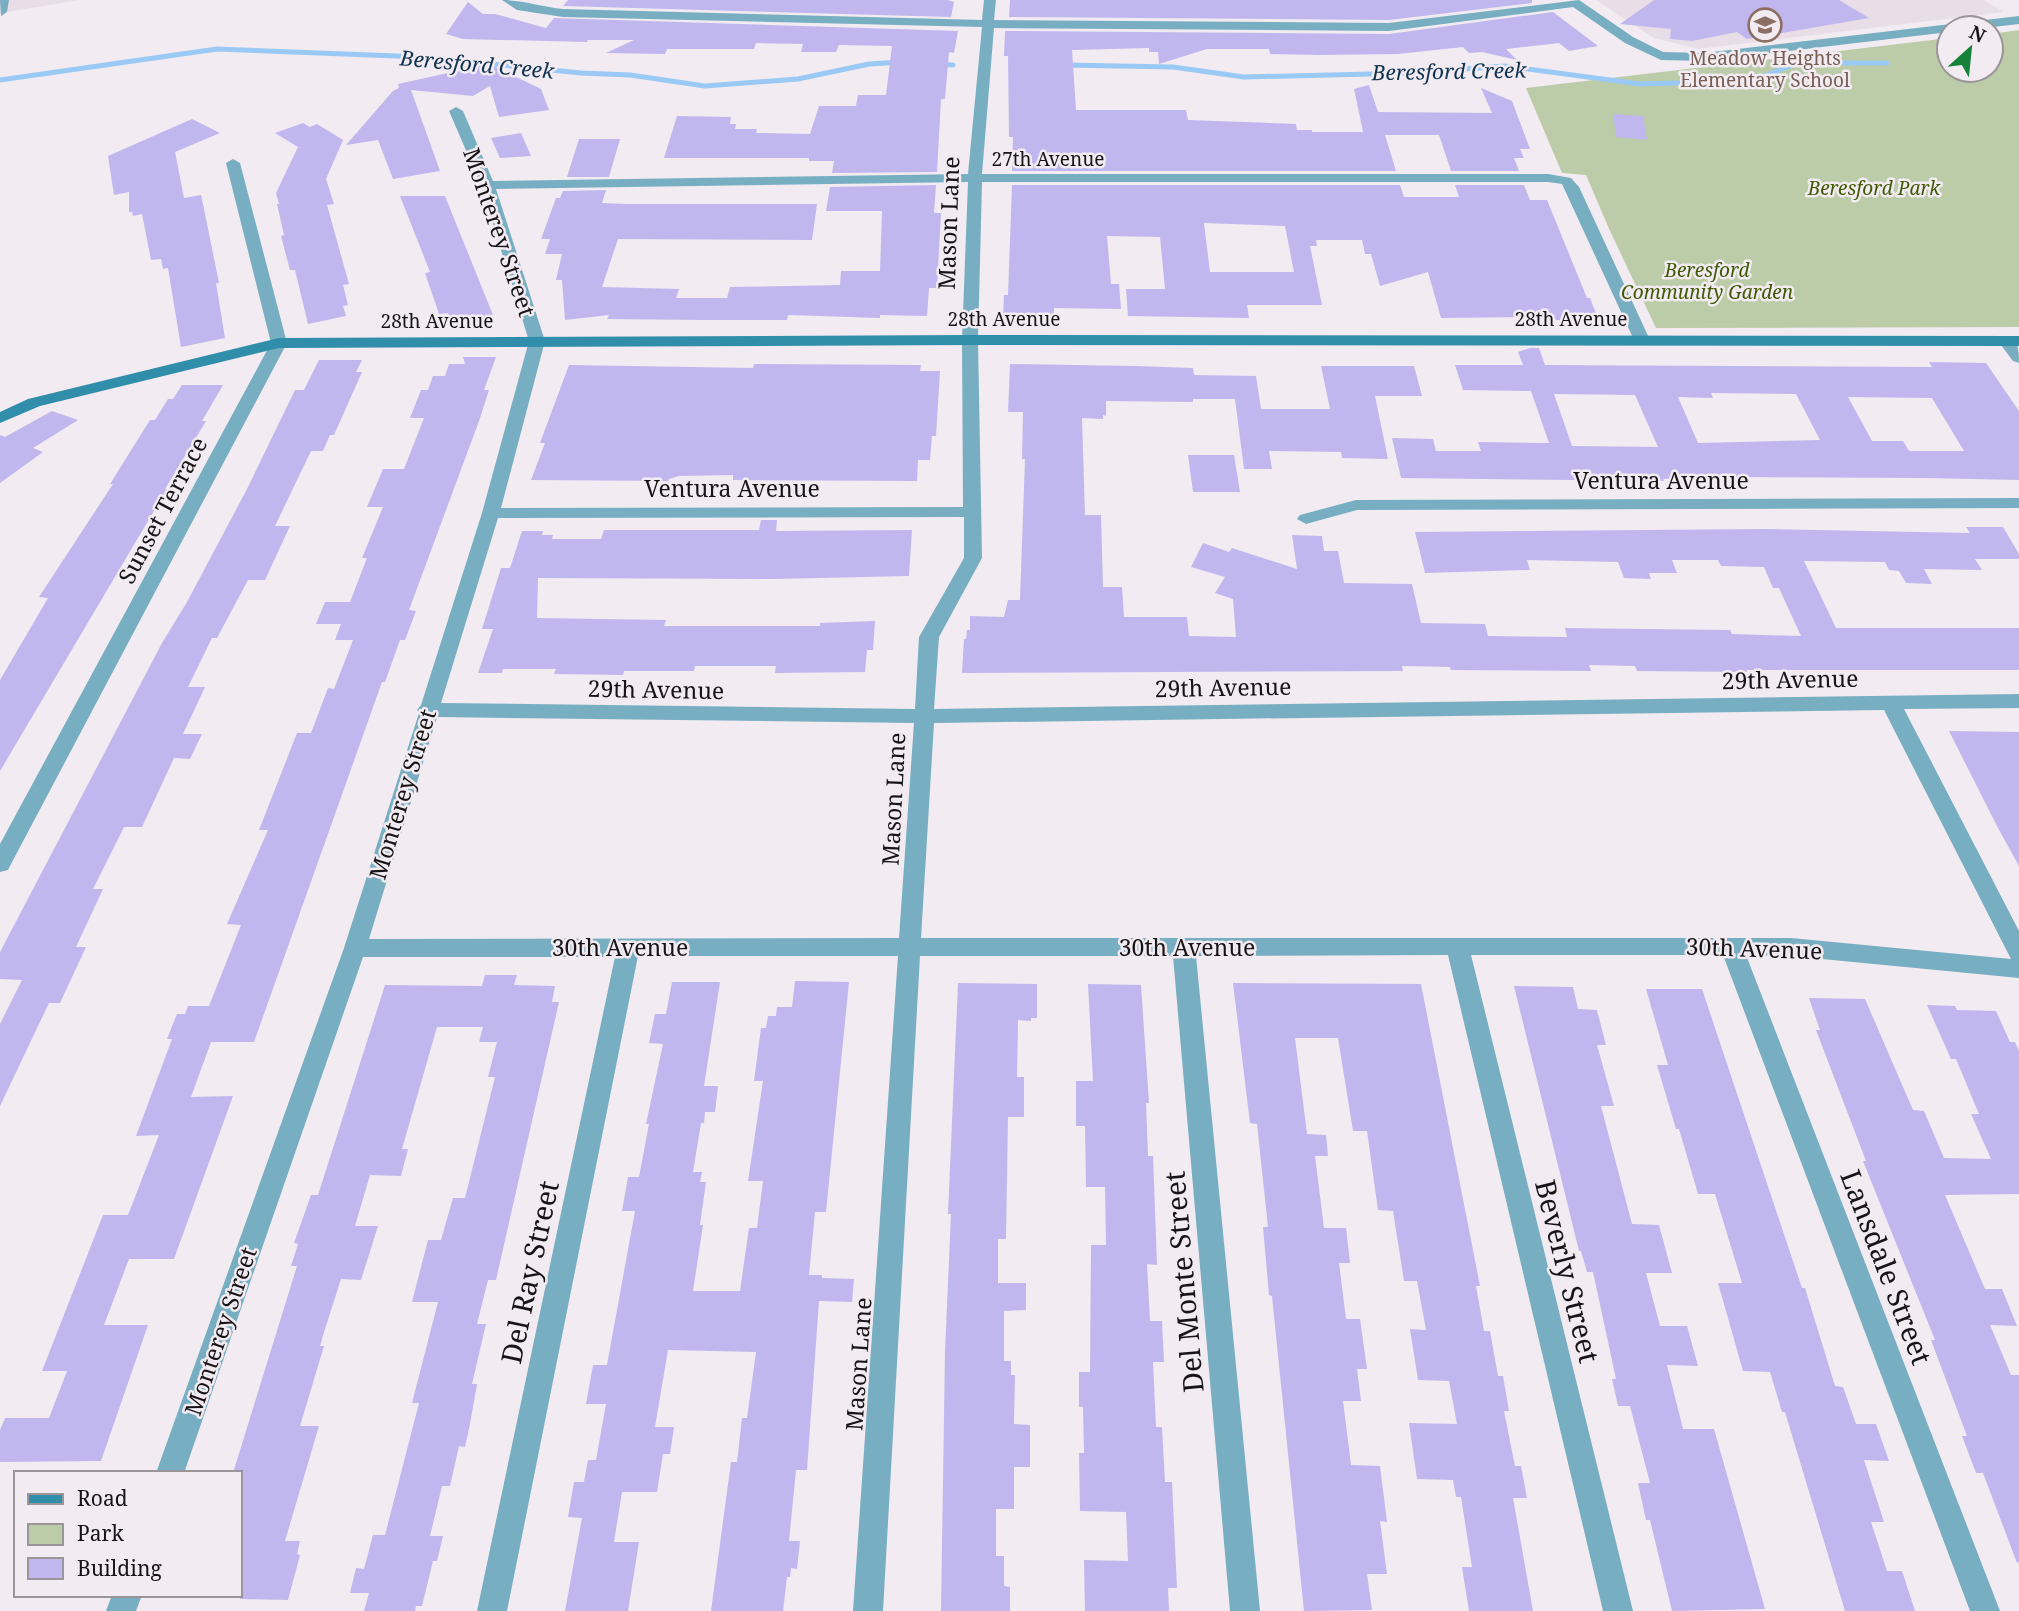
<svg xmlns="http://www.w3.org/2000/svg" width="2019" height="1611" viewBox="0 0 2019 1611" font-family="'Noto Serif',serif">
  <rect width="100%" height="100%" fill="#f2ebf1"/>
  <path fill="#e9dde8" d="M 0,0 L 79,0 L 0,13 Z
    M 1596,0 L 1984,0 L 2004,12 L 1698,49 L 1654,38 Z"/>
  <path fill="#bccca8" d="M 2019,30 L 2019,327 L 1656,328 L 1610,231 L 1586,175 L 1562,173 L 1526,88 L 1949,38 L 1949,70 L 1991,70 L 1991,34 Z"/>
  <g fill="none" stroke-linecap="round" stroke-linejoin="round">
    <path stroke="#99c9f4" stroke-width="5" d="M 937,64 L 953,65
      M 1064,65 L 1173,67 L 1244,77 L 1412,73 L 1505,66 L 1640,84 L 1751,81 L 1798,63 L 1887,63
      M 0,80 L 217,49 L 422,57 L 581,73 L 630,75 L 705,86 L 798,79 L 869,64 L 902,62"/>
  </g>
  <path fill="#c1b7ef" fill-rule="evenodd" d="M 568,0 L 948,0 L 954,2 L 951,17 L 563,6 Z
    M 1010,0 L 1532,0 L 1532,3 L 1389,20 L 1009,17 Z
    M 1654,0 L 1839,0 L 1869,18 L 1747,39 L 1737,32 L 1692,41 L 1670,39 L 1671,29 L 1620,24 Z
    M 468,2 L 483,14 L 495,14 L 546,28 L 554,18 L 958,31 L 954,53 L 949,52 L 945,99 L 941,99 L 937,172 L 832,173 L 834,161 L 809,161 L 809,158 L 664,158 L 677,116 L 731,117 L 730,124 L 736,124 L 735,129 L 757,129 L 756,133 L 810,134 L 819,106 L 856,106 L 858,95 L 886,95 L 892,46 L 839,45 L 836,52 L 801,52 L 803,44 L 756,43 L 754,49 L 667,49 L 665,54 L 606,53 L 634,40 L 588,40 L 587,42 L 463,39 L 446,34 Z
    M 1553,12 L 1598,46 L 1569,51 L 1559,43 L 1506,49 L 1517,60 L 1482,52 L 1469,53 L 1463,47 L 1398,54 L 1320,55 L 1270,54 L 1269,49 L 1207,49 L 1159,64 L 1158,52 L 1149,52 L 1149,48 L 1072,50 L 1076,110 L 1186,110 L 1188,120 L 1296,124 L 1297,130 L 1312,130 L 1312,132 L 1363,132 L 1354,89 L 1369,85 L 1378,112 L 1492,113 L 1481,88 L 1512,101 L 1530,149 L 1520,149 L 1524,158 L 1514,158 L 1519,171 L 1451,171 L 1439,135 L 1385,135 L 1396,171 L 1012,171 L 1013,137 L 1009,137 L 1008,56 L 1004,56 L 1005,31 L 1389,34 Z
    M 483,61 L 541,89 L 549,110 L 499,117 L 490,86 L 473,96 L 411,90 L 440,171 L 393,179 L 378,140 L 346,145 L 393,91 L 399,88 L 398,84 L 484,65 Z
    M 1613,114 L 1643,116 L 1647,140 L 1616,137 Z
    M 192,119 L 220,133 L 175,152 L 184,198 L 201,195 L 203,204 L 219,283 L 216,283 L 225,338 L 181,347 L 168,268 L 163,269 L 161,259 L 151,260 L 142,214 L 133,216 L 132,212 L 129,212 L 129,192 L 114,195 L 108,156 Z
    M 303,123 L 310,127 L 317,124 L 343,140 L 326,179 L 334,204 L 327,205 L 349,284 L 343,285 L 348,305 L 343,306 L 346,316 L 308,324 L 295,270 L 290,270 L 281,236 L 284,235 L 277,204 L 279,204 L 276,193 L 298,147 L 275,133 Z
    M 521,133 L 531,156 L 500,158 L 491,138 Z
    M 579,139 L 620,139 L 609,177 L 567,177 Z
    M 936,185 L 934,213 L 941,213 L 937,288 L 929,288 L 927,316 L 880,315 L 880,318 L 788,315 L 787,320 L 703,320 L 607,319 L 609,315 L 565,320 L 562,280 L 556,280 L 562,254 L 545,254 L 550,239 L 541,239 L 556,198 L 560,198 L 563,191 L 606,190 L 602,203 L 626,204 L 817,204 L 812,240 L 618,239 L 602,287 L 679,289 L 676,298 L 727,298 L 730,287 L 840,285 L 841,271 L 880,271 L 882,211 L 826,211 L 830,187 Z
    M 1012,185 L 1400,185 L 1404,197 L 1459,197 L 1455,185 L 1524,185 L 1530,200 L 1547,200 L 1587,298 L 1590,298 L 1599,321 L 1556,320 L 1555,318 L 1536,317 L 1441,318 L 1428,272 L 1380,286 L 1371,254 L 1365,254 L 1362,240 L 1316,240 L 1317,246 L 1310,246 L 1322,305 L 1247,305 L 1249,318 L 1128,316 L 1126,289 L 1165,289 L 1160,237 L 1107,236 L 1111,284 L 1119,284 L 1121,309 L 1054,308 L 1054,318 L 1003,317 L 1004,295 L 1008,295 ZM 1204,223 L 1285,226 L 1294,272 L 1210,272 Z
    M 400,196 L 445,196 L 493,315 L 452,324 L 448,313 L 439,314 L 425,273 L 430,272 Z
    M 1530,348 L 1539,348 L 1545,365 L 1932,367 L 1929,362 L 1986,363 L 2019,411 L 2019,480 L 1924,478 L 1706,477 L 1663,479 L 1664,481 L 1401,478 L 1392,438 L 1433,439 L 1436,451 L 1481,451 L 1478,442 L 1549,443 L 1531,391 L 1463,390 L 1455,365 L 1523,365 L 1518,352 ZM 1711,393 L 1796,394 L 1820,440 L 1698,443 L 1678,397 L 1713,398 ZM 1554,394 L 1635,395 L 1658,447 L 1572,446 ZM 1848,397 L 1932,398 L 1964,451 L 1909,451 L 1903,441 L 1872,441 Z
    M 463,357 L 496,357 L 484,390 L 489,390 L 479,421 L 409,610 L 416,611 L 405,640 L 400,640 L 385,682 L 382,682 L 254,1042 L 211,1042 L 191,1097 L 233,1096 L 174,1259 L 129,1259 L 104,1325 L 148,1325 L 101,1461 L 0,1462 L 0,1430 L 5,1418 L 49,1418 L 67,1371 L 42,1371 L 103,1215 L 128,1215 L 159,1135 L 136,1136 L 172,1039 L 167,1039 L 177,1014 L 185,1014 L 188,1006 L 209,1006 L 241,925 L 227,924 L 268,830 L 259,830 L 279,779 L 297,733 L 311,733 L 328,688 L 334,689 L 353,640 L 335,640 L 341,624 L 316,624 L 325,602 L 350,602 L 367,558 L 362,558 L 383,507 L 367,507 L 383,469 L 404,469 L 424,418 L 410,418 L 421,390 L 428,390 L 433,376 L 445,376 L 449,364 L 465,364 Z
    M 319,360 L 362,360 L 356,372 L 362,372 L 334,435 L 330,435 L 323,451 L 311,451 L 275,526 L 290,526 L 265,580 L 248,580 L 217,638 L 212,638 L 188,687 L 205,687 L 183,734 L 202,734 L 190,759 L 174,758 L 142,827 L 124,827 L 93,889 L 103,889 L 76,947 L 86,947 L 60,1003 L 49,1003 L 0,1106 L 0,1024 L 22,980 L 0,979 L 0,952 L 162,643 L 187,602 L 247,489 L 295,390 L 304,390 Z
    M 754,364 L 921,365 L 920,371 L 940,371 L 936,436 L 932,436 L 930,460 L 918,460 L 917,481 L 733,480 L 733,475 L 679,476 L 669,479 L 668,481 L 531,480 L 545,443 L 540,443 L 569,365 L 753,368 Z
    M 1010,364 L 1135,366 L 1193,368 L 1194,375 L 1256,376 L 1261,409 L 1330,409 L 1321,366 L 1414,366 L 1422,396 L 1375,396 L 1388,459 L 1342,458 L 1341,452 L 1269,451 L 1272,469 L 1244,469 L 1235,399 L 1193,399 L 1193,402 L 1106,401 L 1106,416 L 1103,415 L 1103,419 L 1082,418 L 1085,515 L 1101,515 L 1103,587 L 1122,587 L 1124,617 L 1187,617 L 1189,636 L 1236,637 L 1233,599 L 1215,593 L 1225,577 L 1191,567 L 1203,543 L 1229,552 L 1232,548 L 1297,569 L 1292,535 L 1322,536 L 1324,551 L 1338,551 L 1344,583 L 1412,584 L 1421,623 L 1485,624 L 1488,636 L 1567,637 L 1565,628 L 1730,630 L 1732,634 L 1801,636 L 1779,588 L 1773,588 L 1764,567 L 1721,566 L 1718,560 L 1672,560 L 1677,573 L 1649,573 L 1651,579 L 1624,578 L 1618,562 L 1527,560 L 1530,570 L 1425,573 L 1415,532 L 1765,529 L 1970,533 L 1966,527 L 2003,527 L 2019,554 L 2019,559 L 1975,559 L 1982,570 L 1924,569 L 1932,584 L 1906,583 L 1899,571 L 1889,570 L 1885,562 L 1804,561 L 1836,628 L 2019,628 L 2019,670 L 1746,670 L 1747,672 L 1637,671 L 1635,666 L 1589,665 L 1591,671 L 1451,670 L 1450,667 L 1402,666 L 1403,671 L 962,673 L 964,639 L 966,639 L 967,630 L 970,630 L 970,616 L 1004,617 L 1008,600 L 1020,600 L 1025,459 L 1022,459 L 1023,412 L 1008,412 Z
    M 182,385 L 223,385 L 202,421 L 206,421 L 165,489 L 167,489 L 0,771 L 0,680 L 48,598 L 39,597 L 113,484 L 110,484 L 150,420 L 155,420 L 168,399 L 173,399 Z
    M 52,411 L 78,420 L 33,448 L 43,452 L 0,483 L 0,435 L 5,437 Z
    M 1188,455 L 1234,455 L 1240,492 L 1193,492 Z
    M 761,520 L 777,520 L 776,531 L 912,530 L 909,576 L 774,579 L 538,578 L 537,618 L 666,620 L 664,626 L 820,626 L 820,623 L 875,621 L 873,650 L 867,650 L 865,672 L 775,673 L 776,666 L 695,666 L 694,671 L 624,671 L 623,675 L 554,674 L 556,669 L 503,669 L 502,673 L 478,673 L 493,629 L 482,629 L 501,568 L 510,568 L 522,531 L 543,531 L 542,535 L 553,535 L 552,539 L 601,539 L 604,530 L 759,530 Z
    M 1949,731 L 2019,732 L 2019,866 L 1998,828 Z
    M 485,975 L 517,975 L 514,985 L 555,986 L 552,1002 L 559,1002 L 496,1280 L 488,1280 L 477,1324 L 486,1324 L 472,1384 L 477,1384 L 470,1424 L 465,1447 L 459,1446 L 450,1486 L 442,1486 L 430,1536 L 443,1536 L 437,1561 L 433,1561 L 422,1606 L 416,1606 L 415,1611 L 364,1611 L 369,1593 L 350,1593 L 356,1568 L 364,1569 L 373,1535 L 385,1535 L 419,1403 L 412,1403 L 438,1302 L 412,1302 L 428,1240 L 441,1240 L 453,1198 L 465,1198 L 495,1077 L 488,1077 L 497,1042 L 479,1042 L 483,1027 L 437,1027 L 402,1149 L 408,1149 L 401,1176 L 370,1175 L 355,1226 L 378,1226 L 361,1280 L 341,1279 L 325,1329 L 320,1346 L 324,1346 L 300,1426 L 319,1426 L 285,1541 L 300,1541 L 297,1554 L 300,1555 L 288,1600 L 240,1599 L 240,1473 L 233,1473 L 297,1266 L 291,1266 L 298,1244 L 294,1243 L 311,1195 L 318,1195 L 385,985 L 482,986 Z
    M 795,981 L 849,982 L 826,1212 L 815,1212 L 809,1275 L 822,1275 L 822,1278 L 854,1279 L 852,1302 L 819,1301 L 807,1470 L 796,1470 L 789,1541 L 800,1541 L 797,1569 L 791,1568 L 790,1577 L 787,1577 L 783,1611 L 711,1611 L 731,1462 L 737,1462 L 742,1418 L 747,1418 L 756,1352 L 668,1350 L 655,1427 L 674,1427 L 670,1454 L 663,1454 L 657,1492 L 622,1492 L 614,1542 L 639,1542 L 628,1611 L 565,1611 L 582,1518 L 568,1517 L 574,1482 L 584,1482 L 588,1460 L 596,1460 L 606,1404 L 586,1404 L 593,1365 L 607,1365 L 635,1211 L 622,1211 L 628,1177 L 639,1177 L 649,1124 L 646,1124 L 663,1044 L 649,1043 L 655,1014 L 666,1014 L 672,982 L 720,982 L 704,1086 L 718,1086 L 715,1112 L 705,1112 L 704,1123 L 701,1123 L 693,1172 L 702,1172 L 700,1182 L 706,1182 L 700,1225 L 703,1225 L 693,1291 L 740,1291 L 749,1228 L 757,1228 L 763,1181 L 748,1181 L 763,1081 L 754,1081 L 761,1028 L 766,1028 L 768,1016 L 776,1016 L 777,1007 L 792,1007 Z
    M 958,983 L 1037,984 L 1037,1018 L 1031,1018 L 1031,1021 L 1018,1020 L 1017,1077 L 1024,1077 L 1024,1117 L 1008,1117 L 1006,1239 L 998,1239 L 998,1283 L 1026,1283 L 1026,1310 L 1004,1311 L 1004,1361 L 1011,1361 L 1011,1375 L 1015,1375 L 1014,1424 L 1030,1425 L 1030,1467 L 1014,1467 L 1014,1509 L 996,1509 L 996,1556 L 1004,1556 L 1004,1586 L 1010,1587 L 1010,1611 L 941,1611 L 945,1351 L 951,1214 L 948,1214 Z
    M 1233,983 L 1421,984 L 1480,1286 L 1476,1286 L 1484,1331 L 1490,1331 L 1498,1376 L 1503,1376 L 1509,1411 L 1504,1411 L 1515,1466 L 1521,1466 L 1527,1498 L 1513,1498 L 1533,1611 L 1469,1611 L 1462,1567 L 1472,1567 L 1461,1497 L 1456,1497 L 1453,1480 L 1417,1479 L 1409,1423 L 1457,1424 L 1449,1381 L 1418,1380 L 1410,1329 L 1426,1330 L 1417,1281 L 1404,1281 L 1393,1211 L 1378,1210 L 1367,1131 L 1353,1131 L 1338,1038 L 1295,1038 L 1307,1134 L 1326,1135 L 1328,1156 L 1315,1156 L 1324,1228 L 1346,1228 L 1350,1263 L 1339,1263 L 1346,1319 L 1360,1319 L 1367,1369 L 1357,1369 L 1361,1401 L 1343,1401 L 1351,1465 L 1380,1466 L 1387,1522 L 1380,1521 L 1387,1574 L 1367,1574 L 1372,1610 L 1304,1611 L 1272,1296 L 1269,1295 L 1263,1227 L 1268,1227 L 1257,1124 L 1250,1123 Z
    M 1088,984 L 1141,985 L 1149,1103 L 1146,1103 L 1148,1156 L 1153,1156 L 1157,1265 L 1147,1264 L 1150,1321 L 1162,1321 L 1164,1362 L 1153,1362 L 1156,1427 L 1162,1427 L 1165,1482 L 1172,1482 L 1177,1588 L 1168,1588 L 1169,1611 L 1085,1611 L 1084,1560 L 1128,1561 L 1126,1512 L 1080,1511 L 1079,1453 L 1084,1453 L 1083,1407 L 1079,1407 L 1079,1372 L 1090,1372 L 1091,1245 L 1106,1245 L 1105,1187 L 1086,1187 L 1085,1126 L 1076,1126 L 1076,1081 L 1093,1081 Z
    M 1514,986 L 1573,987 L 1578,1009 L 1597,1010 L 1606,1045 L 1597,1045 L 1614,1106 L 1601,1106 L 1632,1224 L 1659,1225 L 1672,1273 L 1646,1273 L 1660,1326 L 1687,1326 L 1698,1366 L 1667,1365 L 1683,1429 L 1714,1429 L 1765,1609 L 1672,1611 L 1650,1520 L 1646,1520 L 1638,1483 L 1650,1483 L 1630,1406 L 1618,1406 L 1612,1379 L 1616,1379 L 1593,1272 L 1587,1272 L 1581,1251 L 1579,1251 Z
    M 1646,989 L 1702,989 L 1802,1288 L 1805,1288 L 1835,1386 L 1843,1387 L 1856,1424 L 1876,1424 L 1889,1461 L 1864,1460 L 1884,1522 L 1871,1522 L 1887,1571 L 1902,1571 L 1915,1611 L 1845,1611 L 1785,1412 L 1782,1412 L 1770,1372 L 1743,1371 L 1718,1283 L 1742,1283 L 1715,1194 L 1698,1194 L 1679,1129 L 1676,1129 L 1657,1065 L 1668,1065 Z
    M 1809,998 L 1865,999 L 1913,1110 L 1924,1111 L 1944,1158 L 1991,1159 L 1971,1114 L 1979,1114 L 1956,1059 L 1951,1059 L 1927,1005 L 1955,1006 L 1957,1010 L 1996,1011 L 2010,1042 L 2015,1042 L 2019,1051 L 2019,1194 L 1945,1195 L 1985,1289 L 2002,1289 L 2017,1326 L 1990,1325 L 2011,1375 L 2019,1375 L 2019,1562 L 2017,1563 L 1983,1473 L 1976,1473 L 1962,1436 L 1967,1436 L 1931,1340 L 1935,1340 L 1863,1161 L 1866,1161 L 1816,1030 L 1820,1030 Z"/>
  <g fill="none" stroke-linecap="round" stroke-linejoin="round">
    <path fill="#78aec1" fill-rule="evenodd" d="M 0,0 L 9,0 L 7,12 L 1,16 Z
      M 502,0 C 522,0 543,7 563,9 L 982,20 L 984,0 L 996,0 L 994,20 L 1389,23 L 1579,0 L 1633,37 L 1663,52 L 1704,53 L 2019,16 L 2019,24 L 1984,28 L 1949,28 L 1949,32 L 1704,61 L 1661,60 L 1625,43 L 1573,7 L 1389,31 L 994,28 L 982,174 L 1548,174 L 1571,178 L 1579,187 L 1650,340 L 1642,345 L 1634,340 L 1562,184 L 1548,182 L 982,182 L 978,340 L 982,558 L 939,637 L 934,709 L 2019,694 L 2019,708 L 1904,709 L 2019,931 L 2019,978 L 1791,956 L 1746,955 L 2000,1611 L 1970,1611 L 1723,955 L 1471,955 L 1633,1611 L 1603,1611 L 1448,955 L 1196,956 L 1260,1611 L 1230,1611 L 1173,956 L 920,956 L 883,1611 L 853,1611 L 898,956 L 638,956 L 507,1611 L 477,1611 L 615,957 L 363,957 L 184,1473 L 156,1473 L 344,948 L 419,713 L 417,710 L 421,705 L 482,513 L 529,341 L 481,185 L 449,111 L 456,107 L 463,111 L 493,181 L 968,174 L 982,27 L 563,17 L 517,10 ZM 968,182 L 962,340 L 963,507 L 501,508 L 545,341 L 496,189 ZM 964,517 L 964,558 L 919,637 L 915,709 L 441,703 L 498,518 ZM 1884,710 L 2011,959 L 1791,938 L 921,938 L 934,723 ZM 437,717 L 914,723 L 899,938 L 369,939 Z
      M 233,159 L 240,163 L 287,343 L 11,864 L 8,870 L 0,872 L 0,844 L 271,343 L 226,163 Z
      M 2006,336 C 2019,340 2019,351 2019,363 L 2013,361 L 1998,341 Z
      M 2019,498 L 2019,508 L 1357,510 L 1306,524 L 1297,519 L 1300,515 L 1356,500 Z
      M 112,1595 L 142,1595 L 136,1611 L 106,1611 Z"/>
    <path fill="#308eaa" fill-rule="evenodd" d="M 970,335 L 2019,336 L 2019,346 L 970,345 L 279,348 L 40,406 L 0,423 L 0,412 L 28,399 L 279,338 Z"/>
  </g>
  <defs>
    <symbol id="school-ring" viewBox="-11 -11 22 22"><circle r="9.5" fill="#f2ebf1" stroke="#8d6e63" stroke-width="1.5"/><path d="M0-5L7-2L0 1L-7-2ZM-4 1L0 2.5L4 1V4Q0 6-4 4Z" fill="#8d6e63"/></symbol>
  </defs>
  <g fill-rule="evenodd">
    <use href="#school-ring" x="1746" y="6" width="38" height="38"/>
  </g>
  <g text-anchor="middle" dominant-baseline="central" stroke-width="5" stroke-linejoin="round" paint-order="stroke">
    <g font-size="19" fill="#785e54" stroke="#f2ebf1">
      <text x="1765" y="58">Meadow Heights<tspan x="1765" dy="22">Elementary School</tspan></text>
    </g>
    <g font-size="19" fill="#161416" stroke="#f2ebf1">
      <text x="1048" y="159">27th Avenue</text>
      <text x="1004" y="319">28th Avenue</text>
      <text x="1571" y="319">28th Avenue</text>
      <text x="437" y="321">28th Avenue</text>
    </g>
    <g font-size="19" font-style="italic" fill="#3f5a03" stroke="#f2ebf1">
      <text x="1874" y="188">Beresford Park</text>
      <text x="1707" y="270">Beresford<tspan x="1707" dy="22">Community Garden</tspan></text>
    </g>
    <g font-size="21" font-style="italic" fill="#0e324f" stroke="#f2ebf1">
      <text transform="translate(477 64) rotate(5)">Beresford Creek</text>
      <text transform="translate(1449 71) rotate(-1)">Beresford Creek</text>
    </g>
    <g font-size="23" fill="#161416" stroke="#f2ebf1">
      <text transform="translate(948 223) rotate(-88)">Mason Lane</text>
      <text transform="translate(500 232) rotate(71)">Monterey Street</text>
      <text x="1661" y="480">Ventura Avenue</text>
      <text x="732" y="488">Ventura Avenue</text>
      <text transform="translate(162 510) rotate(-62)">Sunset Terrace</text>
      <text transform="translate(1790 679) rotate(-1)">29th Avenue</text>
      <text transform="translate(1223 687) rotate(-1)">29th Avenue</text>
      <text transform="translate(656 689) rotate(1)">29th Avenue</text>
      <text transform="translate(402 794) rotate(-73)">Monterey Street</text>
      <text transform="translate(893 799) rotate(-87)">Mason Lane</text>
      <text x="620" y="947">30th Avenue</text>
      <text x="1187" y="947">30th Avenue</text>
      <text transform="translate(1754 948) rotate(2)">30th Avenue</text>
      <text transform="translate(220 1331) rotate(-71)">Monterey Street</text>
      <text transform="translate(858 1364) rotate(-86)">Mason Lane</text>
    </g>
    <g font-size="28" fill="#161416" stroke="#f2ebf1">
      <text transform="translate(1887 1267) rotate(69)">Lansdale Street</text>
      <text transform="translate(1568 1271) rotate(76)">Beverly Street</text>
      <text transform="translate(529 1272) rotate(-78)">Del Ray Street</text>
      <text transform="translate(1183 1282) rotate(-95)">Del Monte Street</text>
    </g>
  </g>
  <rect x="14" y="1471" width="228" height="126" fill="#f2ebf1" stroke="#9a9599" stroke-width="2"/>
  <rect x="28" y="1494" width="35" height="10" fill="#308eaa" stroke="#9a9599" stroke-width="2"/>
  <text x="77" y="1506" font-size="21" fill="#161416">Road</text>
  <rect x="28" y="1524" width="35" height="21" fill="#bccca8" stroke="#9a9599" stroke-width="2"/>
  <text x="77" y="1541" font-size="21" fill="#161416">Park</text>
  <rect x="28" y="1558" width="35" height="21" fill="#c1b7ef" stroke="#9a9599" stroke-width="2"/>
  <text x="77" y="1576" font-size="21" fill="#161416">Building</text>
  <g transform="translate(1970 49) rotate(27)"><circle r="33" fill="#f2ebf1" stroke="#9a9599" stroke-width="2"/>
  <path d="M0-5L12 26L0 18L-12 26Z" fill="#148238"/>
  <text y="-10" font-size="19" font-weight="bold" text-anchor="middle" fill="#161416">N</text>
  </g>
</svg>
